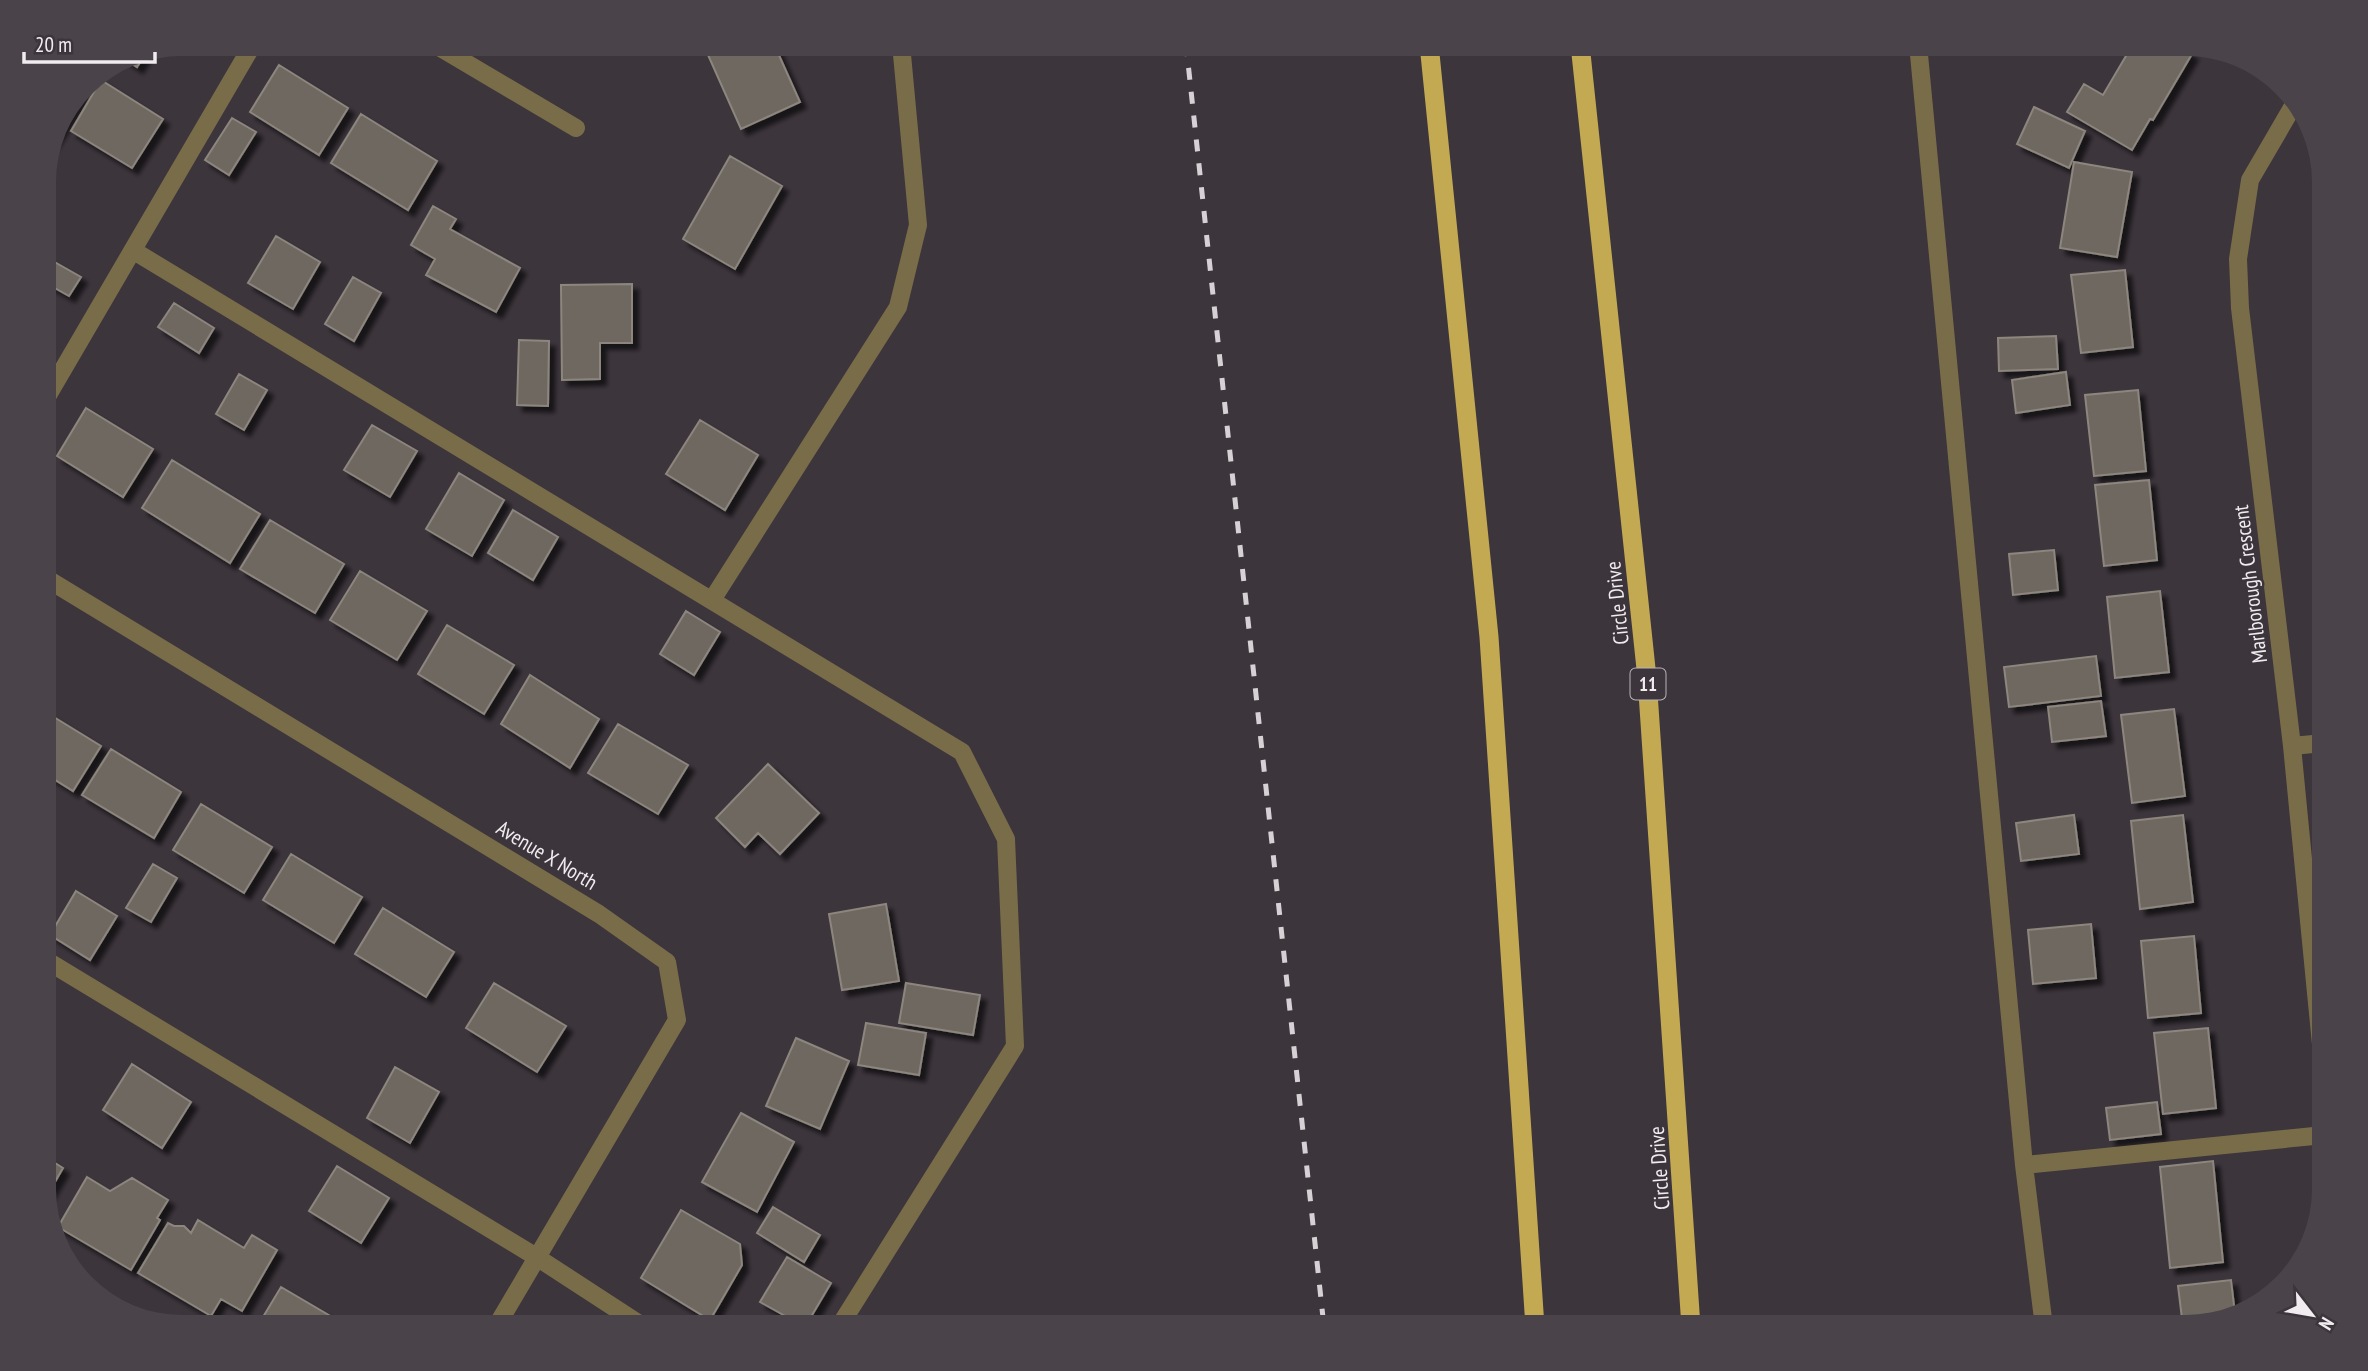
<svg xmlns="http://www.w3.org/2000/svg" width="2368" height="1371" viewBox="0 0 2368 1371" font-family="'PT Sans Narrow',sans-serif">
  <defs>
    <filter id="shadow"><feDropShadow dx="6" dy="6" stdDeviation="2" flood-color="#0009"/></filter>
  </defs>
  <rect width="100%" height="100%" fill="#3c353c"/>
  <path fill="#6e6860" stroke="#8c867e" stroke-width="2" filter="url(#shadow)" d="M 708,44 L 774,44 L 800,102 L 741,129 L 704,46 Z
    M 2133,44 L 2175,44 L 2192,54 L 2153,120 L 2150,119 L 2132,150 L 2067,112 L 2084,84 L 2103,95 Z
    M 148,50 L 137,67 L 123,58 L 129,54 Z
    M 279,65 L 348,108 L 319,155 L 250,112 Z
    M 101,80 L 163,119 L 132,168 L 71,131 Z
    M 83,87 L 86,89 L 50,146 L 54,129 Z
    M 2034,107 L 2085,131 L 2069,168 L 2017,144 Z
    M 361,114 L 437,161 L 408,210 L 331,163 Z
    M 232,118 L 256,132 L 229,175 L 205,160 Z
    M 730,156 L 782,186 L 735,269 L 683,239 Z
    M 2074,162 L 2132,172 L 2117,257 L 2060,248 Z
    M 433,206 L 456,219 L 450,229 L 520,268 L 496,312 L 426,275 L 435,259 L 411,245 Z
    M 276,236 L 320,262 L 293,309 L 248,283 Z
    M 44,256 L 81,277 L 69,296 L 44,282 Z
    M 2125,270 L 2133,347 L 2081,353 L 2071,275 Z
    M 353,277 L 381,293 L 354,341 L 325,324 Z
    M 632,284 L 632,343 L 600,343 L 600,379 L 562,380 L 561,285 Z
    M 174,303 L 214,328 L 199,353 L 158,327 Z
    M 2056,336 L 2058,369 L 1999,371 L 1998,338 Z
    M 519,340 L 549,341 L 548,406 L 517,405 Z
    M 2066,372 L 2070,405 L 2016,413 L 2012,380 Z
    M 239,374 L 267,390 L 244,430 L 216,414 Z
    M 2138,390 L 2146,471 L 2094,476 L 2085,395 Z
    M 86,408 L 153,449 L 123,497 L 57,456 Z
    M 700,420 L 758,455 L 725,510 L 666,474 Z
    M 372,425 L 417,451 L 390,497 L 344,470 Z
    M 172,460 L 260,514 L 230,563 L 142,508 Z
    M 459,473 L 504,500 L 472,556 L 426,529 Z
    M 2149,480 L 2157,560 L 2104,566 L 2095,485 Z
    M 513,510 L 558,537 L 533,580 L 488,553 Z
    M 270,520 L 344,564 L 315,613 L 240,569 Z
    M 2054,550 L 2058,590 L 2013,595 L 2009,554 Z
    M 360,571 L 427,611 L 397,660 L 330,620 Z
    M 2160,591 L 2169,672 L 2115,678 L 2107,597 Z
    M 686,611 L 720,632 L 694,675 L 660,654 Z
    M 447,625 L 514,665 L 484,714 L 418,674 Z
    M 2096,656 L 2101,696 L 2009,707 L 2004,667 Z
    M 530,675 L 599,719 L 570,768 L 501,724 Z
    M 2101,701 L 2106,736 L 2052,742 L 2048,707 Z
    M 2174,709 L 2185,796 L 2132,803 L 2121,715 Z
    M 44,711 L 101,746 L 73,791 L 44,773 Z
    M 618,724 L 688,765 L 658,814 L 588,773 Z
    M 111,749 L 181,792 L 154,838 L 82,795 Z
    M 768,764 L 819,813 L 780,854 L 758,833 L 745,847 L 716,818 Z
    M 201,804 L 272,847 L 244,893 L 173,850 Z
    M 2074,815 L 2079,854 L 2021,861 L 2016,823 Z
    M 2183,815 L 2193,902 L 2140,909 L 2131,821 Z
    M 291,854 L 362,897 L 334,943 L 263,900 Z
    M 153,864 L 177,878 L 151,922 L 126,908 Z
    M 76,891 L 117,916 L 90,960 L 50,935 Z
    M 886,904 L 899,981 L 842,990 L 829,914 Z
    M 383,908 L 454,952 L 426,997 L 355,954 Z
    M 2091,924 L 2096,978 L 2033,984 L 2028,930 Z
    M 2194,936 L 2201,1013 L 2148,1018 L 2141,941 Z
    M 494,983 L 566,1026 L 537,1072 L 466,1028 Z
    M 906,983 L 980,995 L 973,1035 L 899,1023 Z
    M 866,1023 L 926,1033 L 919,1075 L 858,1065 Z
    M 2208,1028 L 2216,1108 L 2163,1114 L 2154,1033 Z
    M 796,1038 L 849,1061 L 820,1129 L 766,1106 Z
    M 132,1064 L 191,1102 L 162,1148 L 103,1110 Z
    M 395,1067 L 439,1092 L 410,1143 L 367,1118 Z
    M 2157,1102 L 2161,1134 L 2110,1140 L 2106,1108 Z
    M 741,1113 L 794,1142 L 757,1212 L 702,1182 Z
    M 44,1156 L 63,1168 L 45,1199 L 44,1198 Z
    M 2213,1161 L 2223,1262 L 2170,1268 L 2160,1167 Z
    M 337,1166 L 389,1198 L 361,1243 L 309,1211 Z
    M 87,1177 L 110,1191 L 132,1178 L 168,1200 L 157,1218 L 160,1220 L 131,1270 L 58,1227 Z
    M 773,1207 L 820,1235 L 804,1262 L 757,1233 Z
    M 681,1210 L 740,1244 L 742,1265 L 710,1320 L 641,1278 Z
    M 198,1220 L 244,1248 L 252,1235 L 277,1250 L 242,1311 L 221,1299 L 211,1316 L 138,1273 L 168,1223 L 174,1226 L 184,1226 L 191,1233 Z
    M 787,1257 L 831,1283 L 805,1327 L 760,1302 Z
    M 2231,1280 L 2235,1314 L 2183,1327 L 2178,1286 Z
    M 281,1287 L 349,1327 L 257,1327 Z"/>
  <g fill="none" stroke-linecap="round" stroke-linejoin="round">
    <path stroke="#796d49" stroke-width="18" d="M 1918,44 L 2024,1165 L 2044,1327
      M 2254,62 L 2256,63
      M 134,251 L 962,752 L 1006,839 L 1015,1046 L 839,1327
      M 44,402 L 253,44
      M 712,600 L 898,307 L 918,225 L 901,44
      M 44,959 L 538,1258 L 644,1327
      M 2024,1165 L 2324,1135"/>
    <path stroke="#796d49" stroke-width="18" d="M 434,44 L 576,128
      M 2296,101 L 2250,180 L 2238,259 L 2240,308 L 2292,746 L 2324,1075
      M 44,577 L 599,914 L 667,962 L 677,1020 L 496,1327
      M 2292,746 L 2324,743"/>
    <path stroke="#c4a953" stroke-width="19" d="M 1429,44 L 1489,637 L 1535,1327
      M 1580,44 L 1647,678 L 1691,1327"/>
    <path stroke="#d6d1d5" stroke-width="5" stroke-dasharray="12 12" stroke-linecap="butt" d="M 1186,44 L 1324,1327"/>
  </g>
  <g text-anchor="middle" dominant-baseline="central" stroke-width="5" stroke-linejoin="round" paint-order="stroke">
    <rect fill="#3c353c" stroke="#bab5b9" stroke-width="2" x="1630.5" y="668.5" width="35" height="31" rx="5"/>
    <g font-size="19" font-weight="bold" fill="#f0ecef">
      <text x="1648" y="684">11</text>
    </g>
    <g font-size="21" fill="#f0ecef" stroke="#3c353c">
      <text transform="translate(2250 584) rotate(-97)">Marlborough Crescent</text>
      <text transform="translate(1617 603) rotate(-96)">Circle Drive</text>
      <text transform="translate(547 855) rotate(31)">Avenue X North</text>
      <text transform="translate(1659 1168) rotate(-94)">Circle Drive</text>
    </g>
  </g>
  <path d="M0 0H2368V1371H0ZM182 56H2186A126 126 0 0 1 2312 182V1189A126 126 0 0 1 2186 1315H182A126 126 0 0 1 56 1189V182A126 126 0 0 1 182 56Z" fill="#4a444a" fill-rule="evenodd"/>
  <g transform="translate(2312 1315) rotate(121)" stroke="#3c353c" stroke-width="5" paint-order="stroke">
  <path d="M0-5L12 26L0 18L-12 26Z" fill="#f0ecef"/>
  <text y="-10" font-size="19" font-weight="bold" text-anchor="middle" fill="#f0ecef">N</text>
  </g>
  <path d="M24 52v10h131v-10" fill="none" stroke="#f0ecef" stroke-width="3.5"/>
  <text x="35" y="52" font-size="21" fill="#f0ecef" stroke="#3c353c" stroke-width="5" paint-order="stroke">20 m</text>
</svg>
